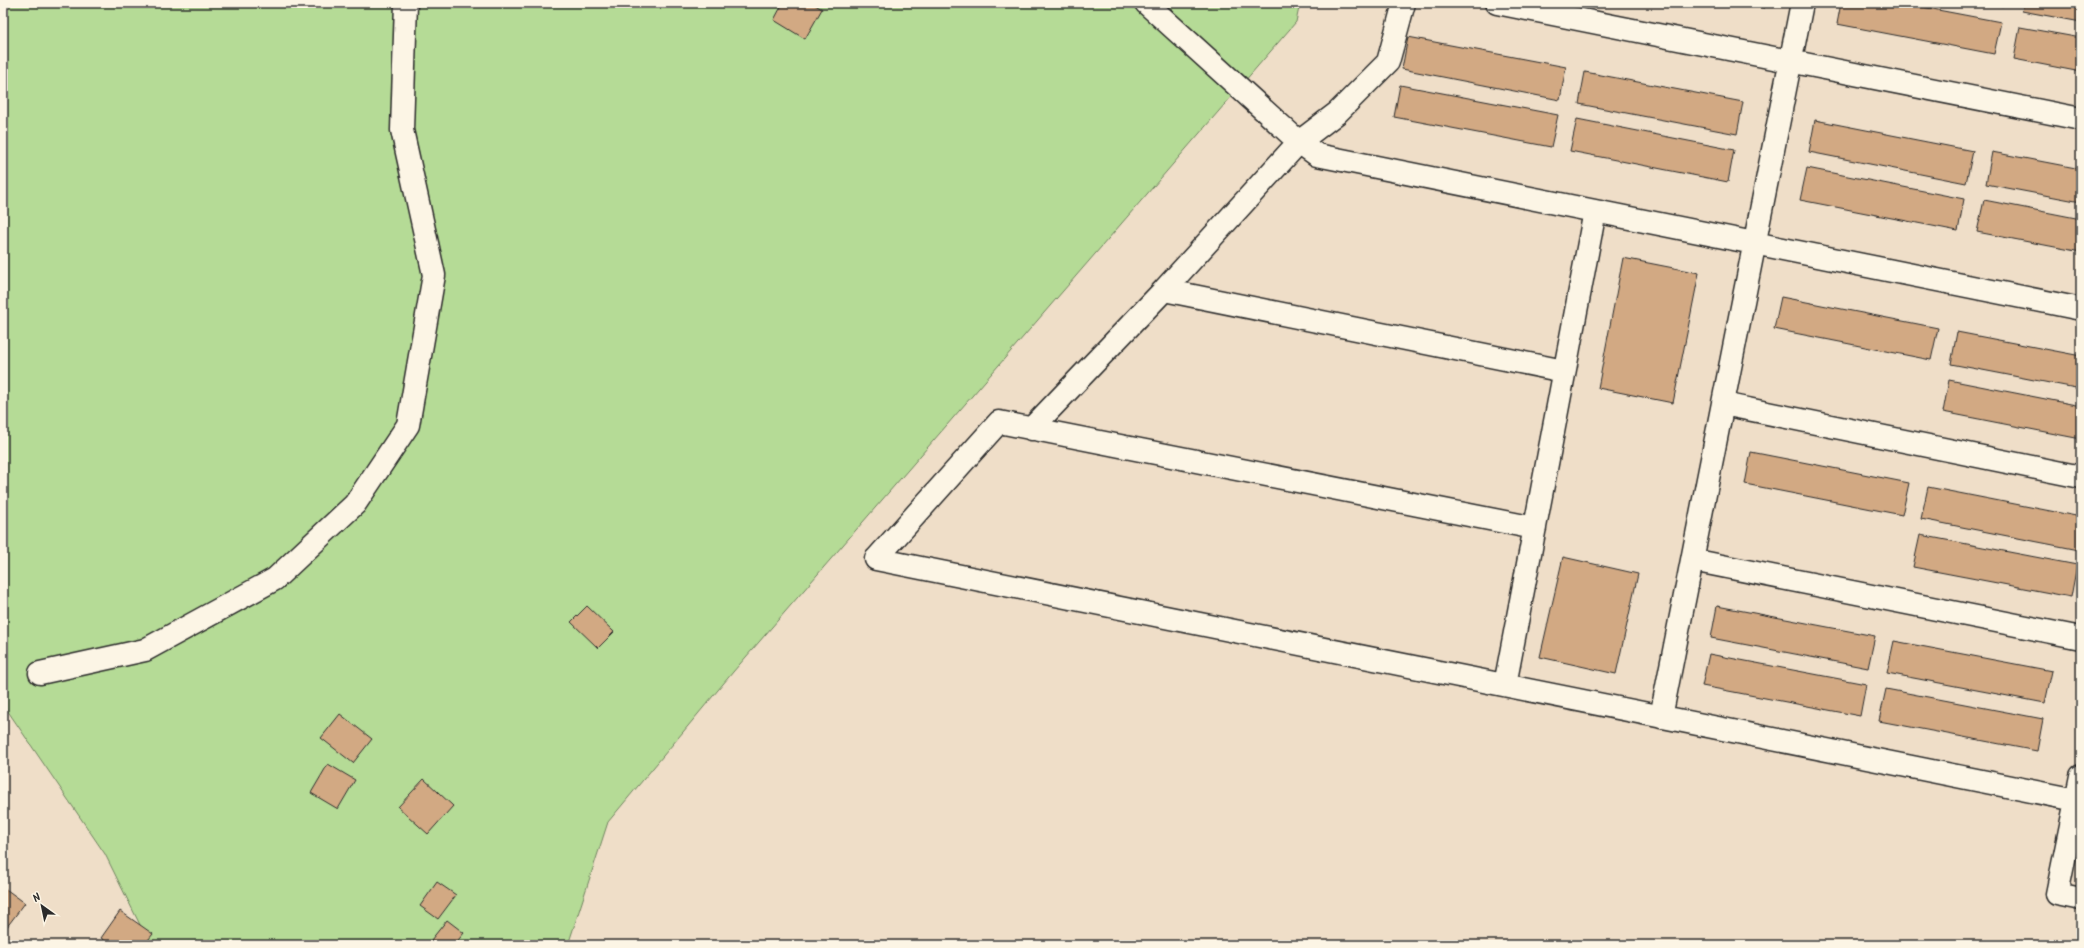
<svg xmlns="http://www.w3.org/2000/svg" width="2084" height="948" viewBox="0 0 2084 948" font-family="Kalam,sans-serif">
  <rect width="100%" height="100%" fill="#efdec8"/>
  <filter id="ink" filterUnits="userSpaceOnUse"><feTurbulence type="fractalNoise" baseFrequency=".025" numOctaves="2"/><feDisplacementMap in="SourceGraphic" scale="8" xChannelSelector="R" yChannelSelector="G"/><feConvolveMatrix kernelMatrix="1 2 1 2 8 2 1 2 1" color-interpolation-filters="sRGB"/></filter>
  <g filter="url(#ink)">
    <path fill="#b5db96" stroke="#708360" d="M 3,3 L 1300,3 L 1296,22 L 733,672 L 608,822 L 568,945 L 150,945 L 105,854 L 3,704 Z"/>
    <path fill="#d2a983" stroke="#2b2b2b" d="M 783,3 L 812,3 L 822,9 L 805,39 L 774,20 Z
      M 1739,3 L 1765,3 L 1764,8 Z
      M 1841,3 L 1901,3 L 2001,22 L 1994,54 L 1837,24 Z
      M 1986,3 L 2003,3 L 2003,6 Z
      M 2024,3 L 2081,3 L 2081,22 L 2022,11 Z
      M 2020,27 L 2081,38 L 2081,72 L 2014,59 Z
      M 1408,37 L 1566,67 L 1560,100 L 1402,69 Z
      M 1585,72 L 1743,102 L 1737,134 L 1579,104 Z
      M 1400,85 L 1558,115 L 1551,147 L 1394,117 Z
      M 1577,119 L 1734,150 L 1728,182 L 1570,151 Z
      M 1815,120 L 1973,151 L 1966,183 L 1809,152 Z
      M 1992,152 L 2081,169 L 2081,202 L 1986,184 Z
      M 1807,168 L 1964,199 L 1958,231 L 1800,200 Z
      M 1984,200 L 2081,219 L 2081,252 L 1977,232 Z
      M 1623,258 L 1699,273 L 1673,403 L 1598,388 Z
      M 1781,297 L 1938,328 L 1931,360 L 1774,329 Z
      M 1957,332 L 2081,356 L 2081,389 L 1951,364 Z
      M 1949,380 L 2081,406 L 2081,439 L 1943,412 Z
      M 1751,452 L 1909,483 L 1902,515 L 1745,484 Z
      M 1928,487 L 2081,517 L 2079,550 L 1921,519 Z
      M 1920,535 L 2077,565 L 2071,597 L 1913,567 Z
      M 1563,557 L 1638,574 L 1616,674 L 1540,657 Z
      M 587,606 L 614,632 L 598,648 L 571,622 Z
      M 1717,606 L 1875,636 L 1868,668 L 1711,638 Z
      M 1894,641 L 2052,671 L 2045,703 L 1887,673 Z
      M 1709,654 L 1866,684 L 1860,716 L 1702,686 Z
      M 1886,689 L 2043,719 L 2037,751 L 1879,721 Z
      M 340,714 L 372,739 L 353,763 L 321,738 Z
      M 328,764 L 355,780 L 338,809 L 311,793 Z
      M 424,779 L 453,806 L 428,834 L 398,807 Z
      M 437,882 L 456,895 L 438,919 L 420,906 Z
      M 3,887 L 25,903 L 3,932 Z
      M 120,911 L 153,934 L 144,945 L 111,945 L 101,938 Z
      M 447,920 L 464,933 L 454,945 L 437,945 L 431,940 Z"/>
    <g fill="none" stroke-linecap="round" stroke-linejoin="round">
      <defs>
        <path id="minor" d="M 1146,3 L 1299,142 L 1317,155 L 2081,309
          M 1497,3 L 2081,119
          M 1164,290 L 1564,371
          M 1723,404 L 2081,477
          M 1031,429 L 1164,290 L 1299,142 L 1337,113 L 1388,62 L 1404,3
          M 876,559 L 2081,801
          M 876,559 L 999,422 L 1535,528
          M 1692,560 L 2081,638
          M 40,673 L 145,650 L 275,579 L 355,504 L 408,425 L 434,275 L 402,130 L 406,3
          M 1505,685 L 1595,211
          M 1661,717 L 1802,3
          M 2081,776 L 2057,894 L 2081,899"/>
      </defs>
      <use href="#minor" stroke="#2b2b2b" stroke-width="25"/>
      <use href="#minor" stroke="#fcf5e5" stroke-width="22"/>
    </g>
  </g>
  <rect width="2084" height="948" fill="none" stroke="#fcf5e5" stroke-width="16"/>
  <rect x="8" y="8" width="2068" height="932" fill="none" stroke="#2b2b2b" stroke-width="1.5" filter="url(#ink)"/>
  <g transform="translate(42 906) rotate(327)" stroke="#fcf5e5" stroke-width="3" paint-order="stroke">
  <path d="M0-3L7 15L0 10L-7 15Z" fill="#2b2b2b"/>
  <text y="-6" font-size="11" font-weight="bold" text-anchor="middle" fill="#2b2b2b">N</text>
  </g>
</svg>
